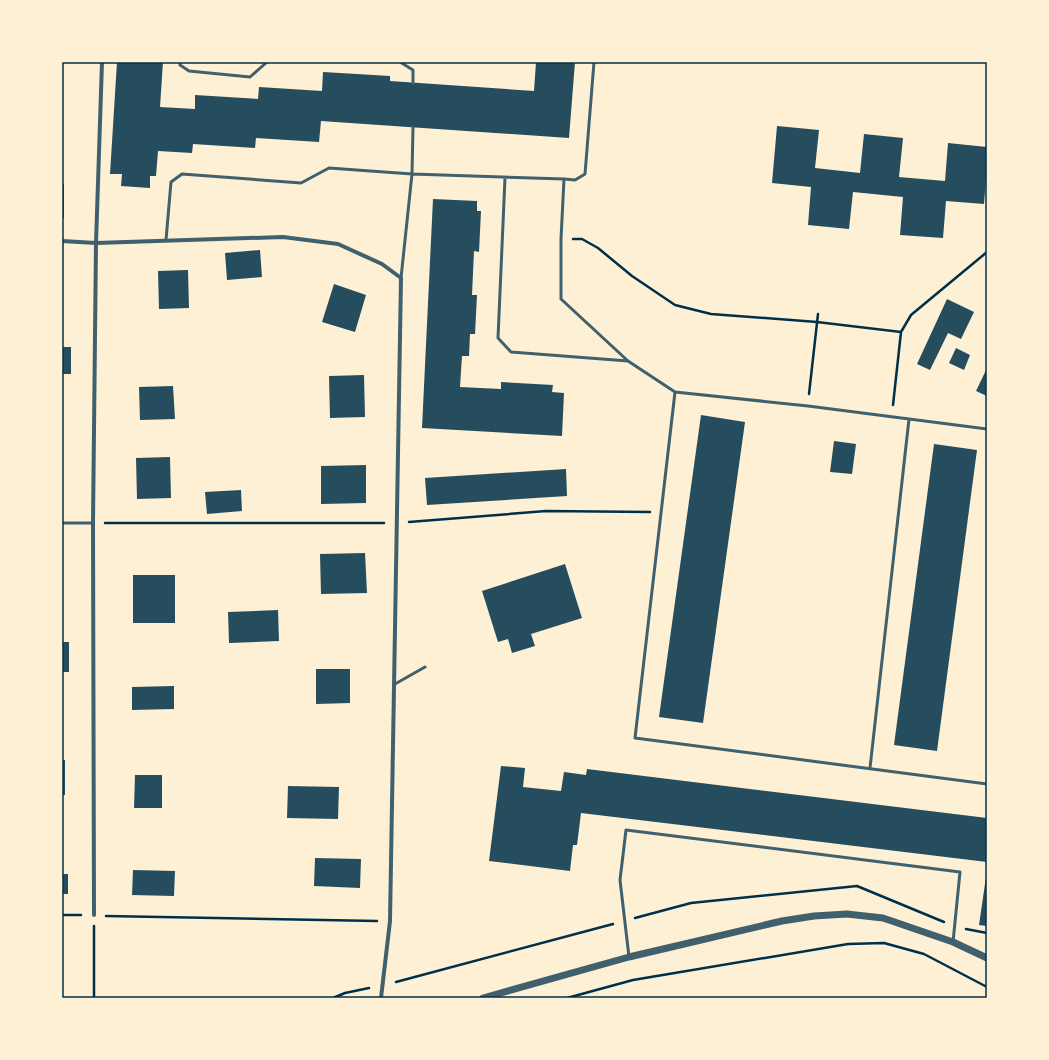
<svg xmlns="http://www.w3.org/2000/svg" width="1049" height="1060" viewBox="0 0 1049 1060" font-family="'IBM Plex Sans',sans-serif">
  <rect width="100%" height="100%" fill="#fdf0d5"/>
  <path fill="#264d5e" d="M 117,62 L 163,62 L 160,107 L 195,109 L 195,95 L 258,99 L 259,87 L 322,91 L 323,72 L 390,76 L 390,81 L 534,91 L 536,62 L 575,62 L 569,138 L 321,121 L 319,142 L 256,138 L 255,148 L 193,144 L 192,153 L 158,151 L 156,176 L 150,176 L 150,188 L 121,186 L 122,174 L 110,174 Z
    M 777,126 L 819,130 L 815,168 L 860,173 L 864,134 L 903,138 L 899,177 L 945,181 L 948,143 L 987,147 L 987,167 L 984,204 L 946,201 L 943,238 L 900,235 L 903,197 L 853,192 L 849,229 L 808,225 L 811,187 L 772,183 Z
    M 62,184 L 64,184 L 64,218 L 62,218 Z
    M 433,199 L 477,201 L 477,211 L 481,211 L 479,252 L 474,251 L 472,295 L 477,295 L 475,334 L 470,334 L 469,356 L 462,356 L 460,387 L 501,389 L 501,382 L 553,385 L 552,392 L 564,393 L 562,436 L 422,428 Z
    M 260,250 L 262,277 L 227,280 L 225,253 Z
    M 188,270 L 189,308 L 159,309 L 158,271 Z
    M 334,284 L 366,295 L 355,332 L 322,322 Z
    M 947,299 L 974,312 L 961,339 L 948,333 L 930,370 L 917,364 Z
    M 62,347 L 71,347 L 71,374 L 62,374 Z
    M 956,348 L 970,355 L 964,370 L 949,363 Z
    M 987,368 L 987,396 L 976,391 Z
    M 364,375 L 365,417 L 330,418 L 329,376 Z
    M 173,386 L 175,419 L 140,420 L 139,387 Z
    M 701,415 L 745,422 L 703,723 L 659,717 Z
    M 834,441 L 856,444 L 852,474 L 830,472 Z
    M 934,444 L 977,450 L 937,751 L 894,745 Z
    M 170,457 L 171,498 L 137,499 L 136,458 Z
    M 366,465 L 366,503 L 321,504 L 321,466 Z
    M 566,469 L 567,496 L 427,505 L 425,478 Z
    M 241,490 L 242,511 L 207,514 L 205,492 Z
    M 365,553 L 367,593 L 321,594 L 320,554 Z
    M 565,564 L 582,618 L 531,634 L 535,646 L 512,653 L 508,639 L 498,642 L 482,591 Z
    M 133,575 L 175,575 L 175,623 L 133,623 Z
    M 278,610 L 279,641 L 229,643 L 228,612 Z
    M 62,642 L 69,642 L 69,672 L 62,672 Z
    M 316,669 L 350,669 L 350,703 L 316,704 Z
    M 174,686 L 174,709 L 132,710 L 132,687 Z
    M 62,760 L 65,760 L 65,795 L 62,795 Z
    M 501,766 L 525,768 L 523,787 L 561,791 L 564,772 L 586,775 L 587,769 L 987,818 L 987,862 L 581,813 L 577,845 L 573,845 L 570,871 L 489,861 Z
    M 135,775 L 162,775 L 162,808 L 134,808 Z
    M 288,786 L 339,787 L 338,819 L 287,818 Z
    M 315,858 L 361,859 L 360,888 L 314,886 Z
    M 133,870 L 175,871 L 174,896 L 132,895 Z
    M 62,874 L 68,874 L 68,894 L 62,894 Z
    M 986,877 L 987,877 L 987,926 L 979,925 Z"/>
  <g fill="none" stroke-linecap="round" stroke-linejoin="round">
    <path stroke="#003049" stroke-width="2.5" d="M 573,239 L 582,239 L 598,248 L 632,276 L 675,305 L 711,314 L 817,322 L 901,332
      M 809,394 L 818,314
      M 893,405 L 901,332 L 911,315 L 987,252
      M 409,522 L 546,511 L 650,512
      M 105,523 L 384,523
      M 62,915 L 81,915
      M 106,916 L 377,921
      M 635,918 L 691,903 L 857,886 L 944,922
      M 94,926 L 94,998
      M 966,929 L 987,933
      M 396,982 L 613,924
      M 333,998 L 345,993 L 369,988
      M 567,998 L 633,980 L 848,944 L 884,943 L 924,954 L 987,987"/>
    <path stroke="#3f606c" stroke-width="3" d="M 180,62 L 180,65 L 189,71 L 250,77 L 267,62
      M 400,62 L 413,70 L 413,83
      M 505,178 L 498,338 L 511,352 L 628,361
      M 564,179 L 575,180 L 585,174 L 594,62
      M 166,240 L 171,182 L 182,174 L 301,183 L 329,168 L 412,174 L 413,127
      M 401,278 L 412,174 L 564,179 L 561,239 L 561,299 L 628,361 L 675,392
      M 987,429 L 808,406 L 675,392 L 635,738 L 987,784
      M 62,523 L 93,523
      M 395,684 L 425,667
      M 870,768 L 909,419
      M 629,957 L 620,880 L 626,830 L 960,872 L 953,942"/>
    <path stroke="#3f606c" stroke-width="4" d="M 62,241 L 96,243 L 283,237 L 338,244 L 382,264 L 401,278 L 390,921 L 381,998
      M 94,915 L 93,523 L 96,243 L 102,62"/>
    <path stroke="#3f606c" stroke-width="7" d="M 483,998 L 629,957 L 782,921 L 814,916 L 847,914 L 883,918 L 953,942 L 987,958"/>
  </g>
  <rect width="1049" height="1060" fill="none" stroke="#fdf0d5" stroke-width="126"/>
  <rect x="63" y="63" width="923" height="934" fill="none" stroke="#003049" stroke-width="1.5"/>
</svg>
